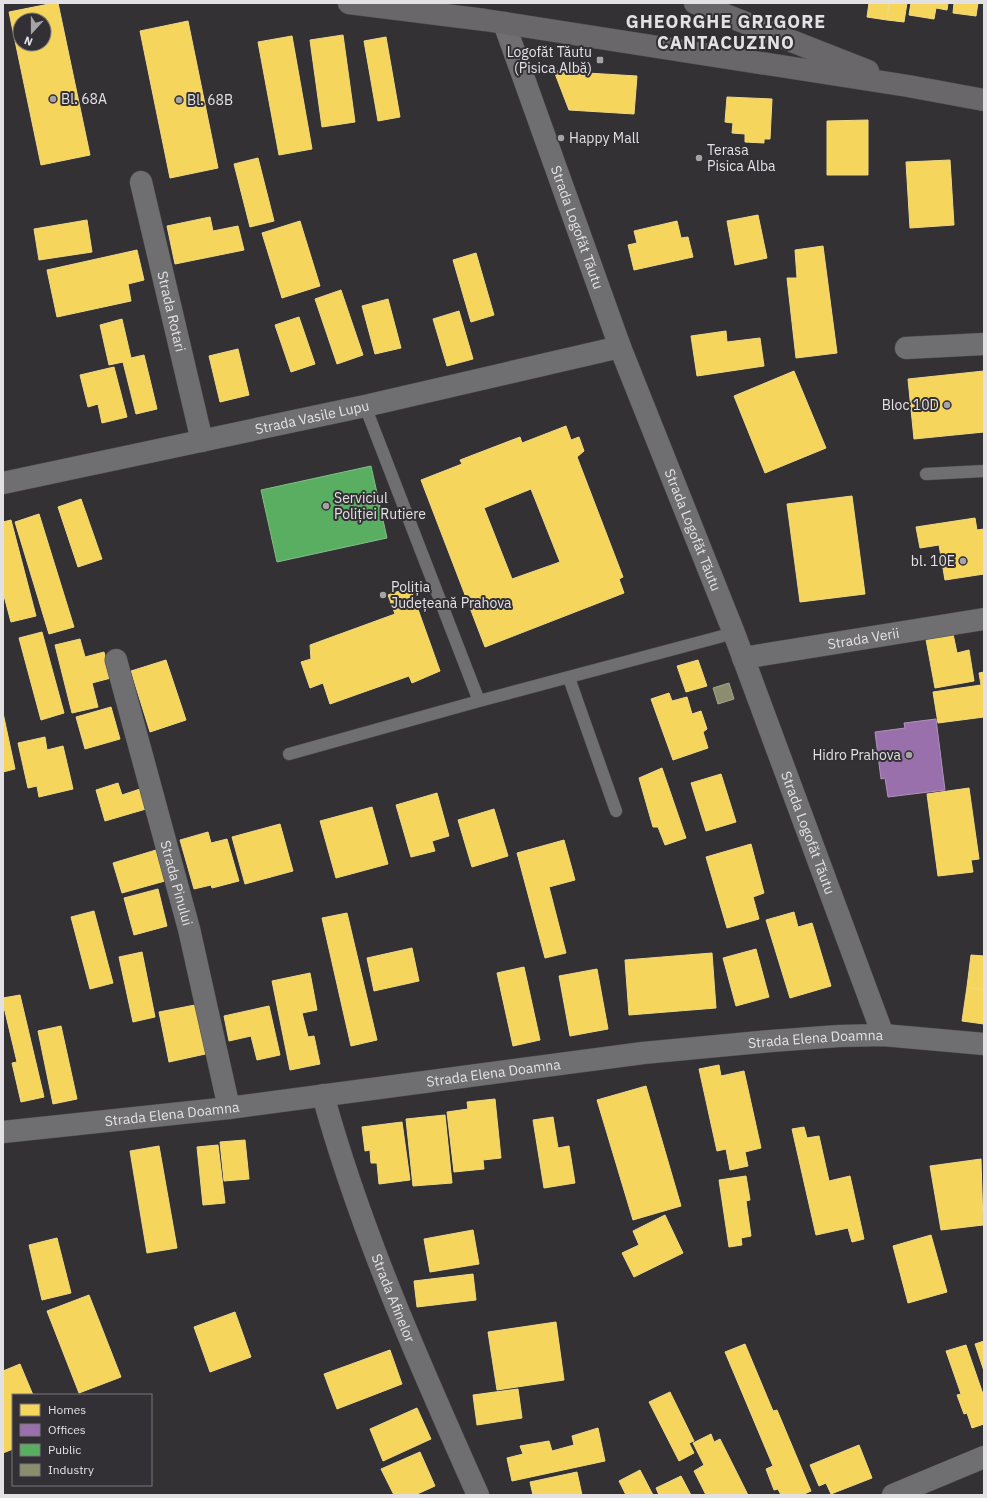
<svg xmlns="http://www.w3.org/2000/svg" width="987" height="1498" viewBox="0 0 987 1498" font-family="'IBM Plex Sans',sans-serif">
  <rect width="100%" height="100%" fill="#333134"/>
  <path fill="#f6d55c" stroke="#f0d985" fill-rule="evenodd" d="M 54,3 L 58,3 L 90,155 L 41,165 L 9,12 ZM 20,20 L 44,20 L 44,44 L 20,44 Z
    M 869,3 L 889,3 L 887,20 L 867,17 Z
    M 889,3 L 907,3 L 904,22 L 887,20 Z
    M 911,3 L 948,3 L 947,10 L 936,8 L 934,19 L 909,15 Z
    M 954,3 L 978,3 L 976,16 L 953,13 Z
    M 188,21 L 218,168 L 170,178 L 140,31 Z
    M 343,35 L 355,122 L 322,127 L 310,40 Z
    M 292,36 L 312,149 L 279,155 L 258,42 Z
    M 386,37 L 400,117 L 378,121 L 364,41 Z
    M 554,71 L 637,76 L 634,114 L 569,110 Z
    M 727,97 L 772,99 L 770,139 L 764,139 L 764,143 L 745,142 L 745,134 L 732,133 L 733,123 L 725,122 Z
    M 868,120 L 868,175 L 827,175 L 827,121 Z
    M 258,158 L 274,221 L 250,227 L 234,164 Z
    M 950,160 L 954,225 L 910,228 L 906,162 Z
    M 758,215 L 767,258 L 735,265 L 727,221 Z
    M 210,217 L 213,231 L 238,226 L 244,250 L 175,264 L 167,226 Z
    M 87,220 L 92,252 L 39,260 L 34,229 Z
    M 300,221 L 320,286 L 282,298 L 262,233 Z
    M 677,221 L 681,238 L 688,237 L 693,257 L 634,270 L 628,245 L 637,243 L 634,231 Z
    M 823,246 L 837,353 L 796,358 L 787,278 L 797,278 L 795,250 Z
    M 137,250 L 144,280 L 128,284 L 131,301 L 57,317 L 47,270 Z
    M 476,253 L 494,315 L 471,322 L 453,260 Z
    M 341,290 L 363,355 L 337,364 L 315,299 Z
    M 388,299 L 401,348 L 375,354 L 362,306 Z
    M 459,311 L 473,359 L 447,366 L 433,319 Z
    M 299,317 L 315,364 L 291,372 L 275,325 Z
    M 122,319 L 131,358 L 144,355 L 157,409 L 136,414 L 123,362 L 109,365 L 100,325 Z
    M 726,331 L 727,342 L 760,338 L 764,366 L 697,376 L 691,336 Z
    M 238,349 L 249,395 L 220,402 L 209,356 Z
    M 114,367 L 127,417 L 102,423 L 98,404 L 88,407 L 80,375 Z
    M 794,371 L 826,448 L 765,473 L 734,396 Z
    M 984,371 L 984,432 L 914,439 L 908,379 Z
    M 566,426 L 571,440 L 579,437 L 584,451 L 577,457 L 623,577 L 619,579 L 624,593 L 485,647 L 421,480 L 462,464 L 460,460 L 520,437 L 522,443 ZM 531,489 L 560,562 L 512,579 L 484,508 Z
    M 852,496 L 865,594 L 800,602 L 787,504 Z
    M 81,499 L 102,559 L 78,567 L 58,507 Z
    M 39,514 L 74,627 L 49,634 L 15,522 Z
    M 975,518 L 977,530 L 984,529 L 984,574 L 945,580 L 939,545 L 920,548 L 916,527 Z
    M 11,520 L 36,616 L 11,622 L 3,592 L 3,522 Z
    M 410,587 L 440,671 L 412,683 L 409,676 L 330,704 L 323,683 L 310,688 L 301,662 L 311,659 L 310,645 L 395,614 L 388,595 Z
    M 952,629 L 957,653 L 969,650 L 974,681 L 935,688 L 925,634 Z
    M 42,632 L 64,713 L 41,720 L 19,638 Z
    M 80,639 L 85,657 L 104,652 L 111,678 L 92,683 L 98,707 L 72,713 L 55,645 Z
    M 166,660 L 186,720 L 150,732 L 131,671 Z
    M 698,660 L 707,686 L 686,692 L 677,666 Z
    M 984,672 L 984,717 L 938,723 L 933,692 L 981,685 L 979,673 Z
    M 669,693 L 672,701 L 687,697 L 692,714 L 701,711 L 707,729 L 703,732 L 708,748 L 673,760 L 651,699 Z
    M 111,707 L 120,739 L 85,749 L 76,717 Z
    M 3,713 L 15,769 L 3,772 Z
    M 45,737 L 47,750 L 63,746 L 73,789 L 39,797 L 37,786 L 28,788 L 18,743 Z
    M 662,768 L 686,838 L 665,845 L 658,827 L 653,827 L 639,778 Z
    M 721,774 L 736,822 L 706,831 L 691,783 Z
    M 118,783 L 122,795 L 140,789 L 146,809 L 105,821 L 96,790 Z
    M 969,788 L 979,859 L 971,860 L 973,872 L 938,876 L 927,794 Z
    M 437,793 L 449,836 L 432,841 L 435,851 L 411,857 L 396,805 Z
    M 372,807 L 388,864 L 336,878 L 320,821 Z
    M 494,809 L 508,856 L 472,867 L 458,820 Z
    M 280,824 L 293,871 L 245,884 L 232,837 Z
    M 208,832 L 211,843 L 227,839 L 239,881 L 212,888 L 211,885 L 194,889 L 180,840 Z
    M 564,840 L 575,880 L 549,887 L 566,953 L 545,958 L 517,853 Z
    M 751,844 L 764,893 L 753,897 L 759,919 L 727,928 L 706,857 Z
    M 156,850 L 165,881 L 122,893 L 113,863 Z
    M 158,889 L 167,926 L 134,935 L 124,898 Z
    M 94,911 L 113,983 L 90,989 L 71,917 Z
    M 794,912 L 798,927 L 812,923 L 831,986 L 790,998 L 766,920 Z
    M 347,913 L 377,1040 L 351,1046 L 322,918 Z
    M 412,948 L 419,981 L 374,991 L 367,958 Z
    M 756,949 L 769,997 L 736,1006 L 723,958 Z
    M 142,952 L 155,1017 L 133,1022 L 119,957 Z
    M 712,953 L 716,1008 L 629,1015 L 625,960 Z
    M 971,955 L 984,956 L 984,990 L 967,987 Z
    M 524,967 L 540,1040 L 513,1046 L 497,973 Z
    M 597,969 L 608,1029 L 570,1036 L 559,976 Z
    M 310,973 L 317,1010 L 302,1013 L 308,1037 L 314,1036 L 320,1064 L 290,1070 L 272,981 Z
    M 967,987 L 984,990 L 984,1024 L 962,1021 Z
    M 20,995 L 44,1097 L 21,1102 L 12,1063 L 17,1062 L 3,1003 L 3,998 Z
    M 200,1004 L 210,1053 L 169,1062 L 159,1012 Z
    M 269,1006 L 280,1055 L 257,1060 L 251,1036 L 229,1041 L 224,1016 Z
    M 61,1026 L 77,1099 L 53,1104 L 38,1031 Z
    M 719,1065 L 721,1076 L 744,1071 L 761,1148 L 745,1152 L 748,1166 L 730,1170 L 726,1149 L 717,1151 L 699,1069 Z
    M 646,1086 L 681,1206 L 633,1220 L 597,1100 Z
    M 495,1099 L 501,1158 L 483,1160 L 484,1169 L 454,1172 L 447,1112 L 468,1109 L 467,1102 Z
    M 445,1115 L 452,1183 L 413,1186 L 406,1119 Z
    M 553,1117 L 558,1148 L 569,1146 L 575,1183 L 544,1188 L 533,1120 Z
    M 402,1122 L 410,1180 L 379,1184 L 377,1163 L 371,1163 L 370,1150 L 365,1151 L 362,1127 Z
    M 804,1127 L 807,1138 L 819,1136 L 829,1181 L 850,1176 L 864,1239 L 852,1242 L 848,1228 L 816,1235 L 792,1129 Z
    M 245,1140 L 249,1179 L 224,1181 L 220,1142 Z
    M 218,1145 L 225,1203 L 203,1205 L 197,1147 Z
    M 159,1146 L 177,1248 L 147,1253 L 130,1151 Z
    M 981,1159 L 983,1225 L 941,1230 L 930,1166 Z
    M 746,1176 L 750,1200 L 746,1201 L 751,1236 L 741,1238 L 742,1245 L 729,1247 L 719,1180 Z
    M 665,1215 L 683,1253 L 634,1277 L 622,1253 L 639,1245 L 633,1231 Z
    M 473,1230 L 479,1264 L 430,1272 L 424,1239 Z
    M 931,1235 L 947,1292 L 908,1303 L 893,1246 Z
    M 57,1238 L 71,1293 L 42,1300 L 29,1245 Z
    M 473,1274 L 476,1300 L 417,1307 L 414,1281 Z
    M 89,1295 L 121,1377 L 79,1393 L 47,1311 Z
    M 235,1312 L 251,1357 L 210,1372 L 194,1327 Z
    M 556,1322 L 564,1380 L 497,1390 L 488,1332 Z
    M 984,1341 L 984,1371 L 975,1344 Z
    M 745,1344 L 773,1411 L 777,1410 L 811,1491 L 802,1495 L 781,1495 L 778,1489 L 774,1490 L 766,1469 L 773,1466 L 725,1352 Z
    M 966,1345 L 984,1397 L 984,1424 L 972,1428 L 967,1413 L 964,1414 L 957,1395 L 961,1394 L 946,1351 Z
    M 390,1350 L 402,1384 L 337,1409 L 324,1374 Z
    M 20,1364 L 33,1395 L 13,1395 L 13,1449 L 3,1453 L 3,1371 Z
    M 518,1389 L 522,1418 L 477,1425 L 473,1395 Z
    M 670,1392 L 694,1441 L 689,1443 L 694,1453 L 679,1461 L 649,1402 Z
    M 417,1408 L 431,1439 L 383,1461 L 370,1429 Z
    M 598,1428 L 605,1461 L 512,1481 L 507,1458 L 523,1454 L 520,1446 L 549,1441 L 552,1451 L 574,1445 L 572,1436 Z
    M 711,1434 L 714,1442 L 720,1439 L 748,1495 L 706,1495 L 694,1471 L 704,1465 L 693,1443 Z
    M 859,1445 L 872,1478 L 831,1494 L 826,1483 L 819,1486 L 810,1465 Z
    M 420,1452 L 435,1486 L 415,1495 L 394,1495 L 381,1469 Z
    M 640,1470 L 653,1495 L 626,1495 L 619,1481 Z
    M 577,1472 L 582,1495 L 533,1495 L 530,1482 Z
    M 681,1476 L 691,1495 L 659,1495 L 656,1488 Z"/>
  <path fill="#9970ab" stroke="#af92bc" d="M 936,719 L 945,790 L 888,797 L 885,778 L 881,779 L 875,732 L 905,728 L 904,723 Z"/>
  <path fill="#5aae61" stroke="#83bd88" d="M 371,466 L 387,538 L 277,562 L 261,490 Z"/>
  <path fill="#8c8c6e" stroke="#a6a691" d="M 729,683 L 734,699 L 718,704 L 713,688 Z"/>
  <g fill="none" stroke-linecap="round" stroke-linejoin="round">
    <defs>
      <path id="service" d="M 365,406 L 479,701
        M 926,474 L 984,471
        M 569,678 L 616,811
        M 289,754 L 479,701 L 734,633"/>
      <g id="minor">
        <path id="s1" d="M 141,182 L 202,441"/>
        <path d="M 906,348 L 984,344"/>
        <path id="s2" d="M 743,658 L 984,619"/>
        <path id="s3" d="M 116,660 L 189,929 L 229,1108"/>
        <path id="s4" d="M 323,1095 C 361,1233 420,1365 478,1495"/>
        <path d="M 893,1495 L 984,1457"/>
      </g>
      <g id="tertiary">
        <path id="s5" d="M 504,23 L 620,347 L 734,633 L 883,1035"/>
        <path id="s6" d="M 3,483 L 365,406 L 620,347"/>
        <path id="s7" d="M 3,1132 L 229,1108 L 643,1053 L 771,1041 L 839,1036 L 883,1035 L 984,1044"/>
      </g>
      <path id="secondary" d="M 349,3 L 485,20 L 908,86 L 984,100
        M 695,3 L 868,71"/>
    </defs>
    <use href="#service" stroke="#4f4e4f" stroke-width="13"/>
    <use href="#minor" stroke="#4f4e4f" stroke-width="23"/>
    <use href="#tertiary" stroke="#4f4e4f" stroke-width="23"/>
    <use href="#secondary" stroke="#4f4e4f" stroke-width="23"/>
    <use href="#service" stroke="#6f6e70" stroke-width="12"/>
    <use href="#minor" stroke="#6f6e70" stroke-width="22"/>
    <use href="#tertiary" stroke="#6f6e70" stroke-width="22"/>
    <use href="#secondary" stroke="#696769" stroke-width="22"/>
  </g>
  <g fill="#a5a3a6" stroke="#333035" stroke-width="1.5">
    <rect x="596" y="56" width="8" height="8" rx="2"/>
    <circle cx="53" cy="99" r="4"/>
    <circle cx="179" cy="100" r="4"/>
    <circle cx="561" cy="138" r="4"/>
    <circle cx="699" cy="158" r="4"/>
    <circle cx="947" cy="405" r="4"/>
    <circle cx="326" cy="506" r="4"/>
    <circle cx="963" cy="561" r="4"/>
    <circle cx="383" cy="595" r="4"/>
    <circle cx="909" cy="755" r="4"/>
  </g>
  <g text-anchor="middle" dominant-baseline="central" stroke-width="4" stroke-linejoin="round" paint-order="stroke">
    <g font-size="14" fill="#e3e1e4" stroke="#333035" text-anchor="start">
      <text x="592" y="52" text-anchor="end">Logofăt Tăutu<tspan x="592" dy="16">(Pisica Albă)</tspan></text>
      <text x="61" y="99">Bl. 68A</text>
      <text x="187" y="100">Bl. 68B</text>
      <text x="569" y="138">Happy Mall</text>
      <text x="707" y="150">Terasa<tspan x="707" dy="16">Pisica Alba</tspan></text>
      <text x="939" y="405" text-anchor="end">Bloc 10D</text>
      <text x="334" y="498">Serviciul<tspan x="334" dy="16">Poliției Rutiere</tspan></text>
      <text x="955" y="561" text-anchor="end">bl. 10E</text>
      <text x="391" y="587">Poliția<tspan x="391" dy="16">Județeană Prahova</tspan></text>
      <text x="901" y="755" text-anchor="end">Hidro Prahova</text>
    </g>
    <g font-size="14" fill="#e3e1e4" stroke="#333035">
      <text stroke="none"><textPath href="#s5" startOffset="217">Strada Logofăt Tăutu</textPath></text>
      <text stroke="none"><textPath href="#s1" startOffset="133">Strada Rotari</textPath></text>
      <text stroke="none"><textPath href="#s6" startOffset="316">Strada Vasile Lupu</textPath></text>
      <text stroke="none"><textPath href="#s5" startOffset="541">Strada Logofăt Tăutu</textPath></text>
      <text stroke="none"><textPath href="#s2" startOffset="122">Strada Verii</textPath></text>
      <text stroke="none"><textPath href="#s5" startOffset="865">Strada Logofăt Tăutu</textPath></text>
      <text stroke="none"><textPath href="#s3" startOffset="231">Strada Pinului</textPath></text>
      <text stroke="none"><textPath href="#s7" startOffset="818">Strada Elena Doamna</textPath></text>
      <text stroke="none"><textPath href="#s7" startOffset="494">Strada Elena Doamna</textPath></text>
      <text stroke="none"><textPath href="#s7" startOffset="170">Strada Elena Doamna</textPath></text>
      <text stroke="none"><textPath href="#s4" startOffset="215">Strada Afinelor</textPath></text>
    </g>
    <g font-size="18" font-weight="bold" letter-spacing="1" fill="#e3e1e4" stroke="#333035">
      <text x="726" y="21">GHEORGHE GRIGORE<tspan x="726" dy="21">CANTACUZINO</tspan></text>
    </g>
  </g>
  <rect width="987" height="1498" fill="none" stroke="#e3e1e4" stroke-width="8"/>
  <rect x="12" y="1394" width="140" height="92" fill="#333035" stroke="#79777b"/>
  <rect x="20" y="1404" width="20" height="12" fill="#f6d55c" stroke="#79777b"/>
  <text x="48" y="1414" font-size="12" fill="#e3e1e4">Homes</text>
  <rect x="20" y="1424" width="20" height="12" fill="#9970ab" stroke="#79777b"/>
  <text x="48" y="1434" font-size="12" fill="#e3e1e4">Offices</text>
  <rect x="20" y="1444" width="20" height="12" fill="#5aae61" stroke="#79777b"/>
  <text x="48" y="1454" font-size="12" fill="#e3e1e4">Public</text>
  <rect x="20" y="1464" width="20" height="12" fill="#8c8c6e" stroke="#79777b"/>
  <text x="48" y="1474" font-size="12" fill="#e3e1e4">Industry</text>
  <g transform="translate(32 32) rotate(201)"><circle r="19" fill="#333035" stroke="#79777b"/>
  <path d="M0-3L7 15L0 10L-7 15Z" fill="#a5a3a6"/>
  <text y="-6" font-size="11" font-weight="bold" text-anchor="middle" fill="#e3e1e4">N</text>
  </g>
</svg>
